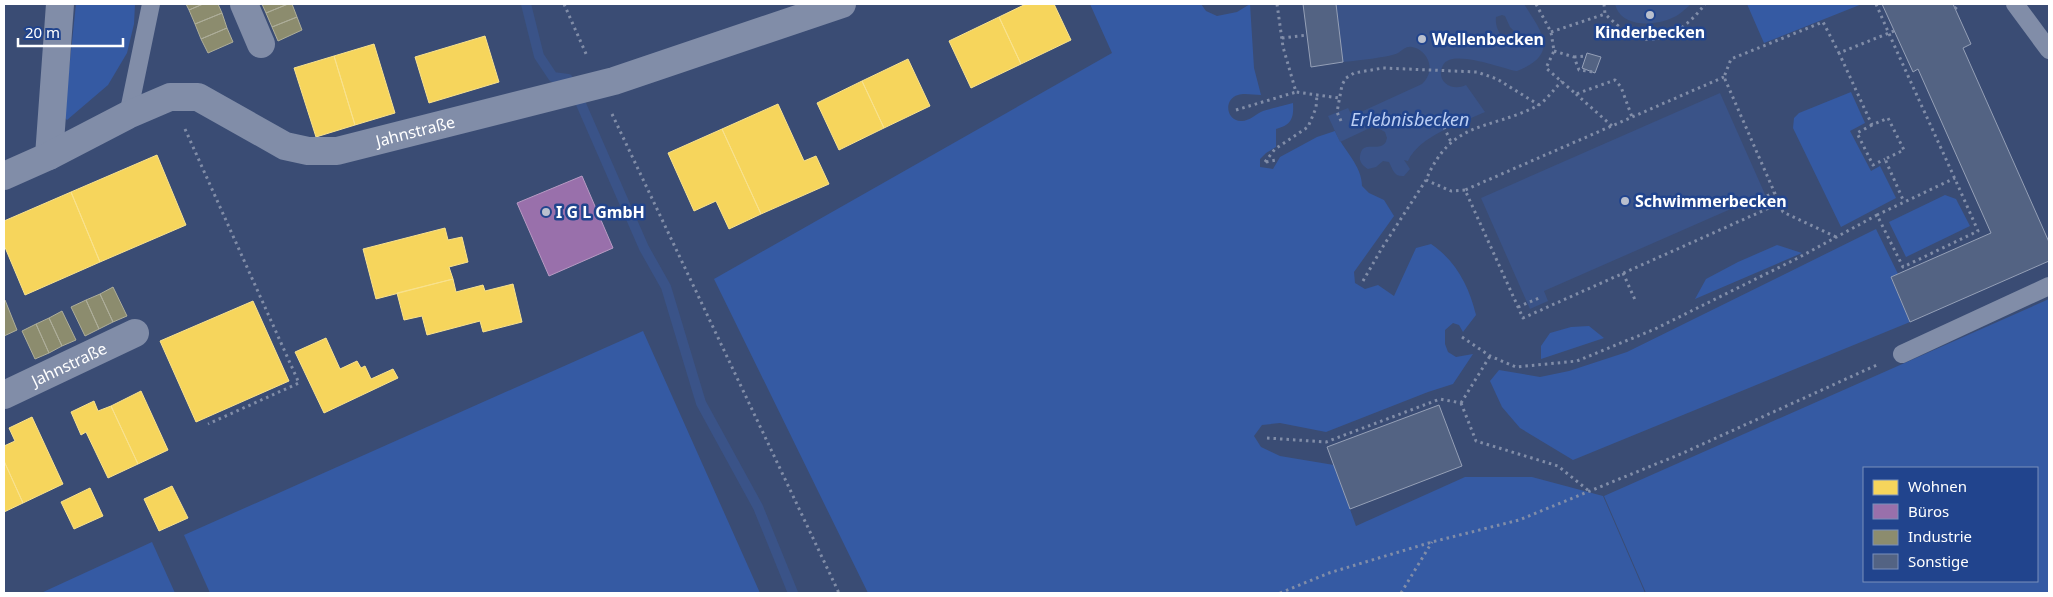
<svg xmlns="http://www.w3.org/2000/svg" width="2053" height="597" viewBox="0 0 2053 597" font-family="'Noto Sans',sans-serif">
  <rect width="100%" height="100%" fill="#3a4c74"/>
  <path fill="#355aa3" fill-rule="evenodd" d="M 76,4 L 135,4 L 134,24 L 127,53 L 108,85 L 67,120 L 64,117 Z
    M 1090,4 L 1201,4 L 1206,11 L 1217,16 L 1237,12 L 1250,4 L 1254,68 L 1261,95 C 1254,95 1244,93 1238,95 C 1223,99 1226,122 1242,121 C 1249,121 1256,114 1263,111 C 1272,108 1283,106 1293,103 C 1294,119 1291,125 1276,129 L 1276,147 L 1266,153 L 1260,159 L 1260,167 L 1273,169 L 1280,157 L 1317,137 L 1335,131 C 1343,150 1362,165 1362,186 L 1369,193 L 1384,200 L 1394,216 L 1354,272 L 1355,283 L 1365,289 L 1378,285 L 1394,296 L 1416,248 L 1431,244 C 1456,261 1469,286 1476,315 L 1463,332 L 1459,325 L 1453,323 L 1445,330 L 1445,344 L 1448,352 L 1456,357 L 1473,354 L 1453,384 L 1428,392 L 1326,432 L 1280,423 L 1262,425 L 1254,436 L 1261,447 L 1280,456 L 1334,465 L 1356,526 L 1465,477 L 1532,477 L 1603,496 L 1645,593 L 868,593 L 714,279 L 1112,53 Z
    M 1747,4 L 1862,4 L 1764,43 Z
    M 1851,92 L 1865,123 L 1850,131 L 1871,171 L 1880,166 L 1896,198 L 1841,227 L 1793,128 L 1794,118 L 1799,113 Z
    M 1945,195 L 1956,199 L 1970,226 L 1906,257 L 1889,222 Z
    M 1876,229 L 1898,274 L 1891,278 L 1910,322 L 1573,460 L 1520,428 L 1502,407 L 1490,381 L 1499,370 L 1540,377 L 1569,371 L 1627,352 Z
    M 1777,245 L 1802,253 L 1695,299 L 1706,279 L 1738,262 Z
    M 2049,299 L 2049,593 L 1646,593 L 1604,496 ZM 1864,468 L 2037,468 L 2037,581 L 1864,581 Z
    M 1589,326 L 1604,338 L 1541,359 L 1541,346 L 1550,333 L 1571,327 Z
    M 643,331 L 760,593 L 210,593 L 184,535 Z
    M 152,542 L 175,593 L 41,593 Z"/>
  <path fill="#3a5388" fill-rule="evenodd" d="M 1336,4 L 1524,4 C 1541,31 1561,54 1517,71 C 1503,69 1452,48 1443,65 C 1435,81 1451,92 1466,85 L 1485,112 C 1461,123 1419,136 1408,161 L 1404,160 L 1410,169 L 1404,176 C 1394,177 1393,170 1389,162 L 1383,161 L 1376,167 L 1368,169 C 1363,166 1359,162 1360,156 C 1362,141 1374,150 1383,145 C 1386,143 1386,141 1387,138 L 1385,132 L 1374,126 L 1340,142 L 1328,116 L 1348,108 L 1352,116 L 1422,84 C 1428,78 1431,71 1429,63 C 1427,55 1420,48 1412,47 C 1406,46 1403,50 1398,53 C 1391,57 1354,61 1343,62 ZM 1502,15 L 1505,16 L 1510,27 L 1523,40 L 1523,42 C 1508,50 1494,31 1496,17 Z
    M 1615,4 L 1691,4 C 1685,9 1680,15 1672,18 C 1654,26 1621,28 1615,4 Z
    M 1720,93 L 1768,201 L 1752,207 L 1749,201 L 1544,291 L 1548,301 L 1530,309 L 1481,198 Z"/>
  <path fill="#f6d55c" stroke="#f9e28d" d="M 1026,4 L 1054,4 L 1071,40 L 1021,64 L 999,17 Z
    M 999,17 L 1021,64 L 971,88 L 949,41 Z
    M 485,36 L 499,82 L 429,103 L 415,57 Z
    M 374,44 L 395,113 L 355,125 L 334,56 Z
    M 334,56 L 355,125 L 316,137 L 294,68 Z
    M 908,59 L 930,106 L 884,128 L 862,81 Z
    M 862,81 L 884,128 L 839,150 L 817,103 Z
    M 778,104 L 804,161 L 816,156 L 829,184 L 761,214 L 722,129 Z
    M 722,129 L 761,214 L 729,229 L 716,201 L 694,211 L 668,153 Z
    M 157,155 L 186,225 L 100,262 L 71,192 Z
    M 71,192 L 100,262 L 25,295 L 4,245 L 4,221 Z
    M 445,228 L 448,240 L 462,237 L 468,262 L 449,267 L 453,279 L 376,299 L 363,249 Z
    M 453,279 L 456,292 L 483,285 L 485,291 L 513,284 L 522,322 L 483,332 L 480,321 L 427,335 L 422,316 L 404,320 L 397,293 Z
    M 253,301 L 289,381 L 196,422 L 160,341 Z
    M 326,338 L 340,369 L 357,361 L 361,368 L 365,366 L 371,379 L 393,369 L 398,378 L 324,413 L 295,352 Z
    M 141,391 L 168,450 L 138,464 L 111,406 Z
    M 94,401 L 98,411 L 111,406 L 138,464 L 108,478 L 86,432 L 81,435 L 71,412 Z
    M 32,417 L 63,484 L 23,503 L 4,461 L 4,446 L 15,441 L 9,428 Z
    M 4,461 L 23,503 L 4,512 Z
    M 172,486 L 188,518 L 159,531 L 144,499 Z
    M 90,488 L 103,516 L 74,529 L 61,502 Z"/>
  <path fill="#9970ab" stroke="#b89bc4" d="M 582,176 L 613,248 L 549,276 L 517,203 Z"/>
  <path fill="#8c8c6e" stroke="#aeae9a" d="M 186,4 L 203,4 L 189,10 Z
    M 203,4 L 218,4 L 222,13 L 195,24 L 189,10 Z
    M 262,4 L 288,4 L 266,13 Z
    M 288,4 L 292,4 L 297,17 L 272,27 L 266,13 Z
    M 222,13 L 227,28 L 201,39 L 195,24 Z
    M 297,17 L 302,30 L 278,41 L 272,27 Z
    M 227,28 L 233,42 L 208,53 L 201,39 Z
    M 113,287 L 127,316 L 113,322 L 100,294 Z
    M 100,294 L 113,322 L 99,329 L 86,300 Z
    M 5,300 L 17,330 L 4,336 L 4,301 Z
    M 86,300 L 99,329 L 85,336 L 71,307 Z
    M 62,311 L 76,340 L 62,346 L 49,318 Z
    M 49,318 L 62,346 L 49,353 L 36,324 Z
    M 36,324 L 49,353 L 35,359 L 22,331 Z"/>
  <g fill="none" stroke-linecap="round" stroke-linejoin="round">
    <path stroke="#3a5388" stroke-width="10" d="M 526,4 L 539,56 L 553,77 L 568,79 L 572,84
      M 581,104 L 644,248 L 666,287 L 701,403 L 758,507 L 793,593"/>
  </g>
  <path fill="#536383" stroke="#95a0b7" d="M 1303,4 L 1336,4 L 1343,62 L 1311,67 Z
    M 1882,4 L 1953,4 L 1971,44 L 1963,48 L 2049,242 L 2049,261 L 1910,322 L 1891,277 L 1991,233 L 1918,69 L 1913,72 Z
    M 1587,53 L 1601,57 L 1595,73 L 1582,68 Z
    M 1439,405 L 1462,466 L 1350,509 L 1327,447 Z"/>
  <g fill="none" stroke-linecap="round" stroke-linejoin="round">
    <path stroke="#818da8" stroke-width="3" stroke-dasharray="2.5 4" stroke-linecap="butt" d="M 564,4 L 587,56
      M 1277,4 L 1283,47 L 1296,92 L 1339,98
      M 1536,4 L 1551,32 L 1554,51 L 1546,68 L 1576,94 L 1615,80 L 1621,87 L 1632,117
      M 1604,4 L 1605,14 C 1614,22 1624,33 1636,37 C 1664,47 1690,24 1705,4
      M 1876,4 C 1909,80 1945,155 1978,231 L 1903,267 L 1877,215 L 1955,178
      M 1955,9 L 1959,4
      M 1894,31 L 1839,53 L 1872,125 L 1888,118 L 1904,150 L 1885,159 L 1904,202
      M 1551,32 L 1605,14
      M 1282,38 L 1307,35
      M 1554,51 L 1574,57 L 1579,70 L 1594,72
      M 1574,57 L 1586,56
      M 1724,77 L 1465,190 L 1523,318 L 1778,204
      M 1576,94 L 1612,126
      M 1236,110 L 1296,92
      M 612,114 L 839,593
      M 1341,121 L 1337,112 L 1342,85 L 1346,78 L 1354,73 L 1383,68 L 1477,72 L 1497,79 L 1539,105
      M 1441,121 L 1451,142
      M 1872,125 L 1857,133 L 1873,165 L 1885,159
      M 185,129 L 299,383 L 208,424
      M 1265,162 L 1275,149 L 1308,127 L 1316,108 L 1317,95
      M 1266,162 L 1276,160
      M 1465,190 L 1451,191 L 1426,180 C 1452,119 1488,131 1537,106 C 1546,101 1554,89 1562,81
      M 1755,201 L 1774,193
      M 1836,237 L 1783,212 L 1724,77 L 1731,59 L 1823,22 L 1839,53
      M 1623,273 L 1636,302
      M 1363,281 L 1382,248 L 1426,180
      M 1518,307 L 1539,298
      M 1462,337 L 1490,356 L 1516,367 L 1577,361 L 1655,329 L 1796,259 L 1877,215
      M 1461,403 L 1476,441 L 1558,466 L 1589,491
      M 1461,403 L 1490,356
      M 1267,438 L 1326,442 L 1440,399 L 1461,403
      M 1280,593 L 1329,573 L 1432,542 L 1519,520 L 1683,453 L 1879,364
      M 1401,593 L 1432,542"/>
    <path stroke="#818da8" stroke-width="18" d="M 2015,4 L 2049,50
      M 128,115 L 151,4
      M 1902,354 L 2049,286"/>
    <g stroke="#818da8" stroke-width="28">
      <path d="M 244,4 L 261,44"/>
      <path d="M 49,156 L 60,4"/>
      <path id="s1" d="M 4,176 L 49,156 L 128,115 L 170,97 L 198,97 L 285,146 L 308,151 L 337,151 L 614,81 L 842,4"/>
      <path id="s2" d="M 4,395 L 135,333"/>
    </g>
  </g>
  <g fill="#bac0ce" stroke="#21448d" stroke-width="2">
    <circle cx="1650" cy="15" r="5"/>
    <circle cx="1422" cy="39" r="5"/>
    <circle cx="1625" cy="201" r="5"/>
    <circle cx="546" cy="212" r="5"/>
  </g>
  <g text-anchor="middle" dominant-baseline="central" stroke-width="5" stroke-linejoin="round" paint-order="stroke">
    <g font-size="16" font-weight="bold" fill="#fff" stroke="#21448d" text-anchor="start">
      <text x="1650" y="32" text-anchor="middle">Kinderbecken</text>
      <text x="1432" y="39">Wellenbecken</text>
      <text x="1635" y="201">Schwimmerbecken</text>
      <text x="556" y="212">I G L GmbH</text>
    </g>
    <g font-size="16" fill="#fff" stroke="#21448d">
      <text stroke="none"><textPath href="#s1" startOffset="445">Jahnstraße</textPath></text>
      <text stroke="none"><textPath href="#s2" startOffset="72">Jahnstraße</textPath></text>
    </g>
    <g font-size="18" font-style="italic" fill="#bbcef3" stroke="#21448d">
      <text x="1410" y="119">Erlebnisbecken</text>
    </g>
  </g>
  <rect width="2053" height="597" fill="none" stroke="#ffffff" stroke-width="10"/>
  <rect x="1863" y="467" width="175" height="115" fill="#21448d" stroke="#7a8fbb"/>
  <rect x="1873" y="480" width="25" height="15" fill="#f6d55c" stroke="#7a8fbb"/>
  <text x="1908" y="492" font-size="15" fill="#ffffff">Wohnen</text>
  <rect x="1873" y="504" width="25" height="15" fill="#9970ab" stroke="#7a8fbb"/>
  <text x="1908" y="517" font-size="15" fill="#ffffff">Büros</text>
  <rect x="1873" y="530" width="25" height="15" fill="#8c8c6e" stroke="#7a8fbb"/>
  <text x="1908" y="542" font-size="15" fill="#ffffff">Industrie</text>
  <rect x="1873" y="554" width="25" height="15" fill="#536383" stroke="#7a8fbb"/>
  <text x="1908" y="567" font-size="15" fill="#ffffff">Sonstige</text>
  <path d="M18 38v8h105v-8" fill="none" stroke="#ffffff" stroke-width="2.5"/>
  <text x="25" y="38" font-size="15" fill="#ffffff" stroke="#21448d" stroke-width="4" paint-order="stroke">20 m</text>
</svg>
